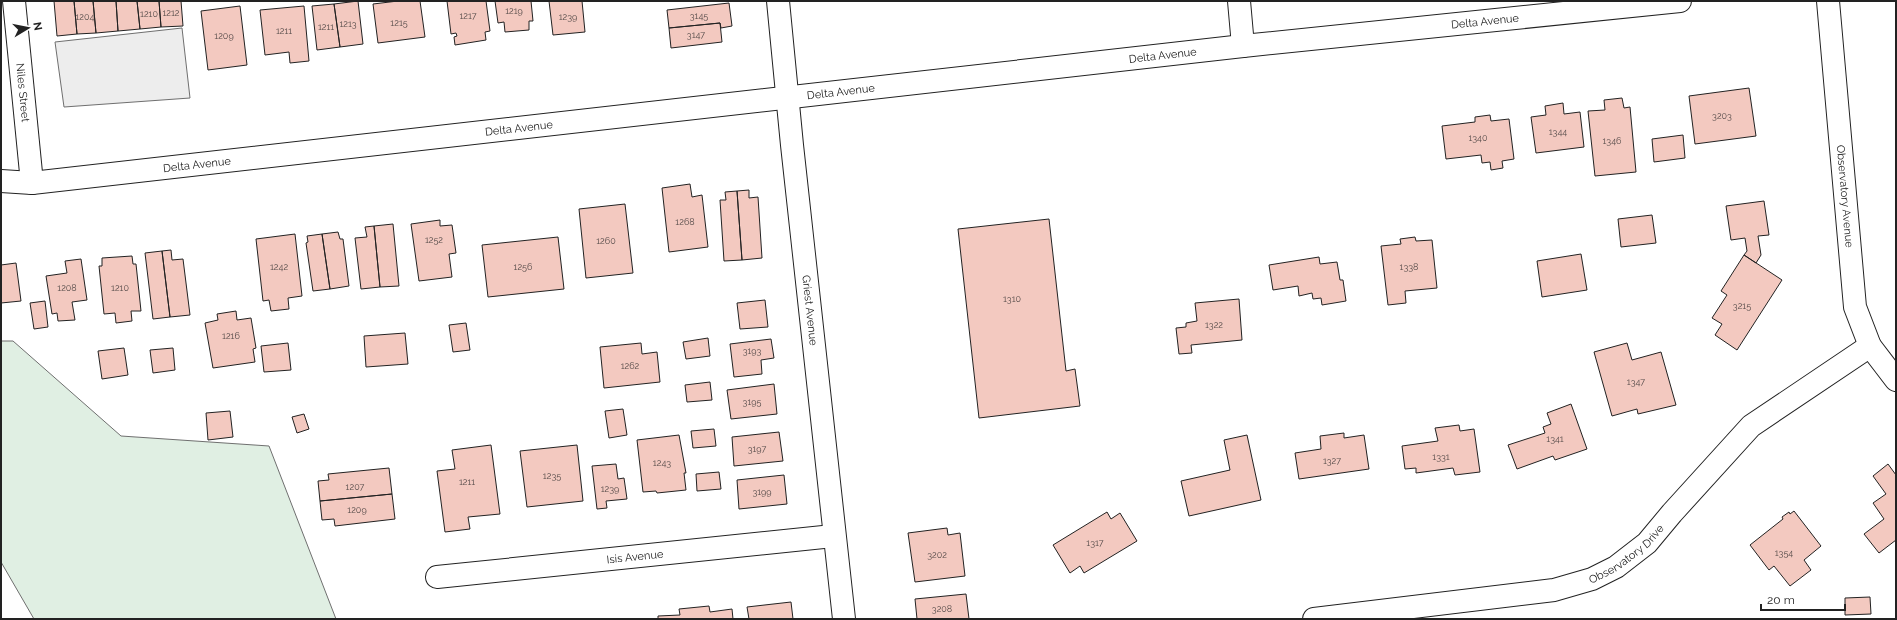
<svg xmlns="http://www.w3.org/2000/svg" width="1897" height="620" viewBox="0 0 1897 620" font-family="Raleway,sans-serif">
  <rect width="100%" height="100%" fill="#fff"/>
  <path fill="#e0efe3" stroke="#6f6f6f" d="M 1,341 L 13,341 L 121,436 L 269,446 L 336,619 L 34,619 L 1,562 Z"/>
  <path fill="#ededed" stroke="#6f6f6f" d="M 182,28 L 190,98 L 64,107 L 55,42 Z"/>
  <path fill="#f3c9c0" stroke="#222" d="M 54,1 L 74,1 L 77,34 L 57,36 Z
    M 74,1 L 93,1 L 96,33 L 77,34 Z
    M 93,1 L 116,1 L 118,31 L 96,33 Z
    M 116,1 L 137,1 L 140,29 L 118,31 Z
    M 137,1 L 159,1 L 161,27 L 140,29 Z
    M 159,1 L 181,1 L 183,26 L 161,27 Z
    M 358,1 L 363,44 L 340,47 L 334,4 Z
    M 398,1 L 420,1 L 425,37 L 378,43 L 373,4 Z
    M 447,1 L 486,1 L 490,31 L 485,32 L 486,40 L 455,45 L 454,37 L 457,36 L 456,33 L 451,34 Z
    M 495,1 L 531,1 L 533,21 L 529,21 L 529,30 L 505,32 L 504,22 L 498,23 Z
    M 549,1 L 582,1 L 585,32 L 553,35 Z
    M 729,3 L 732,26 L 721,28 L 720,23 L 669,28 L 667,10 Z
    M 334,4 L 340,47 L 317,50 L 312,6 Z
    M 240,6 L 247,65 L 208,70 L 201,11 Z
    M 304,6 L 309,61 L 290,63 L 289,52 L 265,55 L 260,10 Z
    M 720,23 L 722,42 L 671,48 L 669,28 Z
    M 1749,88 L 1756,136 L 1695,144 L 1689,96 Z
    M 1622,98 L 1624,108 L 1630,107 L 1636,172 L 1595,176 L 1588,111 L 1605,110 L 1604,100 Z
    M 1563,103 L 1564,114 L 1580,112 L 1584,147 L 1536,153 L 1531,117 L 1546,115 L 1545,106 Z
    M 1490,115 L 1491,121 L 1509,119 L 1514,159 L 1502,161 L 1503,168 L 1491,170 L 1490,162 L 1482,163 L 1481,155 L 1446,159 L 1442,126 L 1475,122 L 1475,117 Z
    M 1683,135 L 1685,158 L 1654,162 L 1652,139 Z
    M 690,184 L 692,197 L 702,195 L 708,247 L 669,252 L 662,188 Z
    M 749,190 L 749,198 L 758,197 L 762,258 L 742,260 L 737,191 Z
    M 737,191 L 742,260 L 724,261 L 720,200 L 726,200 L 725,192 Z
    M 1764,201 L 1769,235 L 1758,236 L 1761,255 L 1756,263 L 1744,255 L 1747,251 L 1745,238 L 1731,240 L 1726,206 Z
    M 625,204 L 633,273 L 586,278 L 579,209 Z
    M 1652,215 L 1656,243 L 1621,247 L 1618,219 Z
    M 1049,219 L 1066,371 L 1075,369 L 1080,406 L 979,418 L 958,229 Z
    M 440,220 L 440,226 L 452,225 L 456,253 L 449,254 L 452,277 L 419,281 L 411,224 Z
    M 393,224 L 399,286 L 380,287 L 374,226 Z
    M 374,226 L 380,287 L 361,289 L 355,238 L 367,237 L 365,227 Z
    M 338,232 L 340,239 L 343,239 L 349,286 L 330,289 L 322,234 Z
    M 295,234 L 302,296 L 288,298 L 289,309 L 271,311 L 269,300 L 263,301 L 256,239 Z
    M 322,234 L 330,289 L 313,291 L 306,243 L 308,242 L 307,236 Z
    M 558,237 L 564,289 L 488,297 L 482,245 Z
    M 1415,237 L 1416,241 L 1432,240 L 1437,288 L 1405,291 L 1406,303 L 1388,305 L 1381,246 L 1401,244 L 1400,239 Z
    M 171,250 L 172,260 L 183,259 L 190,315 L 170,317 L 162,251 Z
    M 162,251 L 170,317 L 153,319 L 145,253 Z
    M 1581,254 L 1587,290 L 1542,297 L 1537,261 Z
    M 1744,255 L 1782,280 L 1737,350 L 1715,335 L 1722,324 L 1712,318 L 1727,295 L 1721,291 Z
    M 132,256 L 133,264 L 136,264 L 141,311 L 131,311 L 132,321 L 116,323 L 115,313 L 104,314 L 99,266 L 102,266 L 102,258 Z
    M 1319,257 L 1320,264 L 1337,262 L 1340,280 L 1343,280 L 1346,301 L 1322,305 L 1321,298 L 1313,299 L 1312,293 L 1299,296 L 1298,286 L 1273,290 L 1269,265 Z
    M 81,259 L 87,300 L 72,302 L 75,320 L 58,321 L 57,313 L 52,314 L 46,276 L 67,273 L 65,261 Z
    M 16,263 L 21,301 L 1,303 L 1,265 Z
    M 1239,299 L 1242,340 L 1191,345 L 1192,353 L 1179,354 L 1176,328 L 1186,327 L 1186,323 L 1197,321 L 1195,303 Z
    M 765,300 L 768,327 L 740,329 L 737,303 Z
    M 45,301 L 48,327 L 34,329 L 30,303 Z
    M 236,311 L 237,320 L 251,318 L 256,348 L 253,349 L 255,362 L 213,368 L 205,323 L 218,320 L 217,314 Z
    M 466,323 L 470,350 L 453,352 L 449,325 Z
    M 405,333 L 408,364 L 366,367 L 364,336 Z
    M 708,338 L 710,356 L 686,359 L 683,342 Z
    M 771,339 L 774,358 L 761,360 L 762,374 L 734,377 L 730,344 Z
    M 288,343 L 291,370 L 264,372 L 261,346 Z
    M 641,343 L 642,354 L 657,352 L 660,382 L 604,388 L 600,347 Z
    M 1627,343 L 1632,360 L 1661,352 L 1676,405 L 1638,414 L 1637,409 L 1612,416 L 1594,352 Z
    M 124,348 L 128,375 L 102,379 L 98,351 Z
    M 173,348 L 175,370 L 153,373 L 150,350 Z
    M 710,382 L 712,400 L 687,402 L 685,385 Z
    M 774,384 L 777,414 L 731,419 L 727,390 Z
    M 1571,404 L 1587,449 L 1555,460 L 1553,456 L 1517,469 L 1508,445 L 1545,433 L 1543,427 L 1551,424 L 1547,413 Z
    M 623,409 L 627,435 L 609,438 L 605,411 Z
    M 230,411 L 233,437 L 208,440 L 206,413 Z
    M 304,414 L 309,429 L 297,433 L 292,417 Z
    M 1459,425 L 1460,431 L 1474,429 L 1480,472 L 1455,475 L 1453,468 L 1416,473 L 1416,468 L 1405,469 L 1402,446 L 1438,441 L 1435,428 Z
    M 714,429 L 716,446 L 693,448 L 691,431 Z
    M 779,432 L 783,461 L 734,466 L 732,437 Z
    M 1344,433 L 1344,438 L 1364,435 L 1369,469 L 1299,479 L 1295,453 L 1321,449 L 1320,436 Z
    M 679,435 L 686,473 L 684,473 L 686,490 L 657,493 L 656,491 L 643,492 L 637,440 Z
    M 1247,435 L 1261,500 L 1189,516 L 1181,481 L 1230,470 L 1224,440 Z
    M 491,445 L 500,514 L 468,517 L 470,529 L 445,532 L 437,471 L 455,469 L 452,450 Z
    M 577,445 L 583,501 L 527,507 L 520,451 Z
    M 616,464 L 618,479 L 624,478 L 627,499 L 606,501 L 607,508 L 597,509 L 592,466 Z
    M 1888,464 L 1896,475 L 1896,540 L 1879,553 L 1864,534 L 1884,519 L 1873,503 L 1886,494 L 1873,476 Z
    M 389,468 L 392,494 L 320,501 L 318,481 L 329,480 L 328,474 Z
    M 719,472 L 721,489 L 697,491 L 696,474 Z
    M 784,475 L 787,504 L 739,509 L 737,480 Z
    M 392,494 L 395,519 L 335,526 L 334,519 L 322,520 L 320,501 Z
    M 1794,511 L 1821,546 L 1804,560 L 1811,570 L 1790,586 L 1774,566 L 1769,570 L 1750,545 L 1783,519 L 1782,517 L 1789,512 L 1790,514 Z
    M 1107,512 L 1111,519 L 1120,513 L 1137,541 L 1084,573 L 1080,566 L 1070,573 L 1053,545 Z
    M 947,528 L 948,535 L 960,533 L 965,576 L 915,582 L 908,533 Z
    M 966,594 L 969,619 L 917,619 L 915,599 Z
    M 1870,597 L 1871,614 L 1845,615 L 1845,598 Z
    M 791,602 L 793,619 L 749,619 L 747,607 Z
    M 709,606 L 710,612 L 732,609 L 733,619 L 658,619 L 658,616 L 680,615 L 679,609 Z"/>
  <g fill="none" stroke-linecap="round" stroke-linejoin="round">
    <defs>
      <g id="minor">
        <path id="s1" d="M 14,1 L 32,183"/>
        <path id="s2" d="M 778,1 L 792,145 L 844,619"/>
        <path d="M 1239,1 L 1243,46"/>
        <path id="s3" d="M 437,577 L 833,536"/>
        <path id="s4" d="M 1314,619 L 1554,590 L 1592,579 L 1616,567 L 1647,543 L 1672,513 L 1751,426 L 1870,346"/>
      </g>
      <g id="tertiary">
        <path id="s5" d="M 1828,1 L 1855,307 L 1870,346 L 1896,380"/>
        <path id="s6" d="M 1,181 L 32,183 L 1243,46 L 1680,1"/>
      </g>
    </defs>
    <use href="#minor" stroke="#222" stroke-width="24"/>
    <use href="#tertiary" stroke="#222" stroke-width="24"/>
    <use href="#minor" stroke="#fff" stroke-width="22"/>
    <use href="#tertiary" stroke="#fff" stroke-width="22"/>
  </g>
  <g text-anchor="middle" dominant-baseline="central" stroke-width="3" stroke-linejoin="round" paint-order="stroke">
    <g font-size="9" fill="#564c4a">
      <text x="514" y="11">1219</text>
      <text x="171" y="13">1212</text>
      <text x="149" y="14">1210</text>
      <text x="468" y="16">1217</text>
      <text x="699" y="16">3145</text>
      <text x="85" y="17">1204</text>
      <text x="568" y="17">1239</text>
      <text x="399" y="23">1215</text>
      <text x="348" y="24">1213</text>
      <text x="326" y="27">1211</text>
      <text x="284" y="31">1211</text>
      <text x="696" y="35">3147</text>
      <text x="224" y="36">1209</text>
      <text x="1722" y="116">3203</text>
      <text x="1558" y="132">1344</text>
      <text x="1478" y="138">1340</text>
      <text x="1612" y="141">1346</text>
      <text x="685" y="222">1268</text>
      <text x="434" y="240">1252</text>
      <text x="606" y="241">1260</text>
      <text x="279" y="267">1242</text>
      <text x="523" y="267">1256</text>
      <text x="1409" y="267">1338</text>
      <text x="67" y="288">1208</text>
      <text x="120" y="288">1210</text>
      <text x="1012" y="299">1310</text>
      <text x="1742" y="306">3215</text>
      <text x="1214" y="325">1322</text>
      <text x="231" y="336">1216</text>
      <text x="752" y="351">3193</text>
      <text x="630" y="366">1262</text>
      <text x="1636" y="382">1347</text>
      <text x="752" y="402">3195</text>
      <text x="1555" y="439">1341</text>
      <text x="757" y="449">3197</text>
      <text x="1441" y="457">1331</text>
      <text x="1332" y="461">1327</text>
      <text x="662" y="463">1243</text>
      <text x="552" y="476">1235</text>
      <text x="467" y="482">1211</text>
      <text x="355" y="487">1207</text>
      <text x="610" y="489">1239</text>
      <text x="762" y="492">3199</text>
      <text x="357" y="510">1209</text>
      <text x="1095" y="543">1317</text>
      <text x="1784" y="553">1354</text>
      <text x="937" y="555">3202</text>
      <text x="942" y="609">3208</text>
    </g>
    <g font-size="11" fill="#222" stroke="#fff">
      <text stroke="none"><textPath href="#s6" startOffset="1493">Delta Avenue</textPath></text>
      <text stroke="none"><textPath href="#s6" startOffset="1169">Delta Avenue</textPath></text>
      <text stroke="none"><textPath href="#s1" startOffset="92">Niles Street</textPath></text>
      <text stroke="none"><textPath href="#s6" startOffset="845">Delta Avenue</textPath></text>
      <text stroke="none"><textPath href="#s6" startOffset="521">Delta Avenue</textPath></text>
      <text stroke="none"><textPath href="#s6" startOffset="197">Delta Avenue</textPath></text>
      <text stroke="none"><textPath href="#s5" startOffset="196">Observatory Avenue</textPath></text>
      <text stroke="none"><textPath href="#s2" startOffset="311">Griest Avenue</textPath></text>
      <text stroke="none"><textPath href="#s4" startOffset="324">Observatory Drive</textPath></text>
      <text stroke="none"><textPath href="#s3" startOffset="199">Isis Avenue</textPath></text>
    </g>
  </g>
  <rect width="1897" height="620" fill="none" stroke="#222222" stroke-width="4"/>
  <g transform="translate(28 28) rotate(80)" stroke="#ffffff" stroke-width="3" paint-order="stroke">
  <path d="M0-3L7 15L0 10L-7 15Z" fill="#222222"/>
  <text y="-6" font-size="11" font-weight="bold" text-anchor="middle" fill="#222222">N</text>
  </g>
  <path d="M1761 604v6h84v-6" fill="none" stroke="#222222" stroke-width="2"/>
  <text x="1767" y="604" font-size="12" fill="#222222" stroke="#ffffff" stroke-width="3" paint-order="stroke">20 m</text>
</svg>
